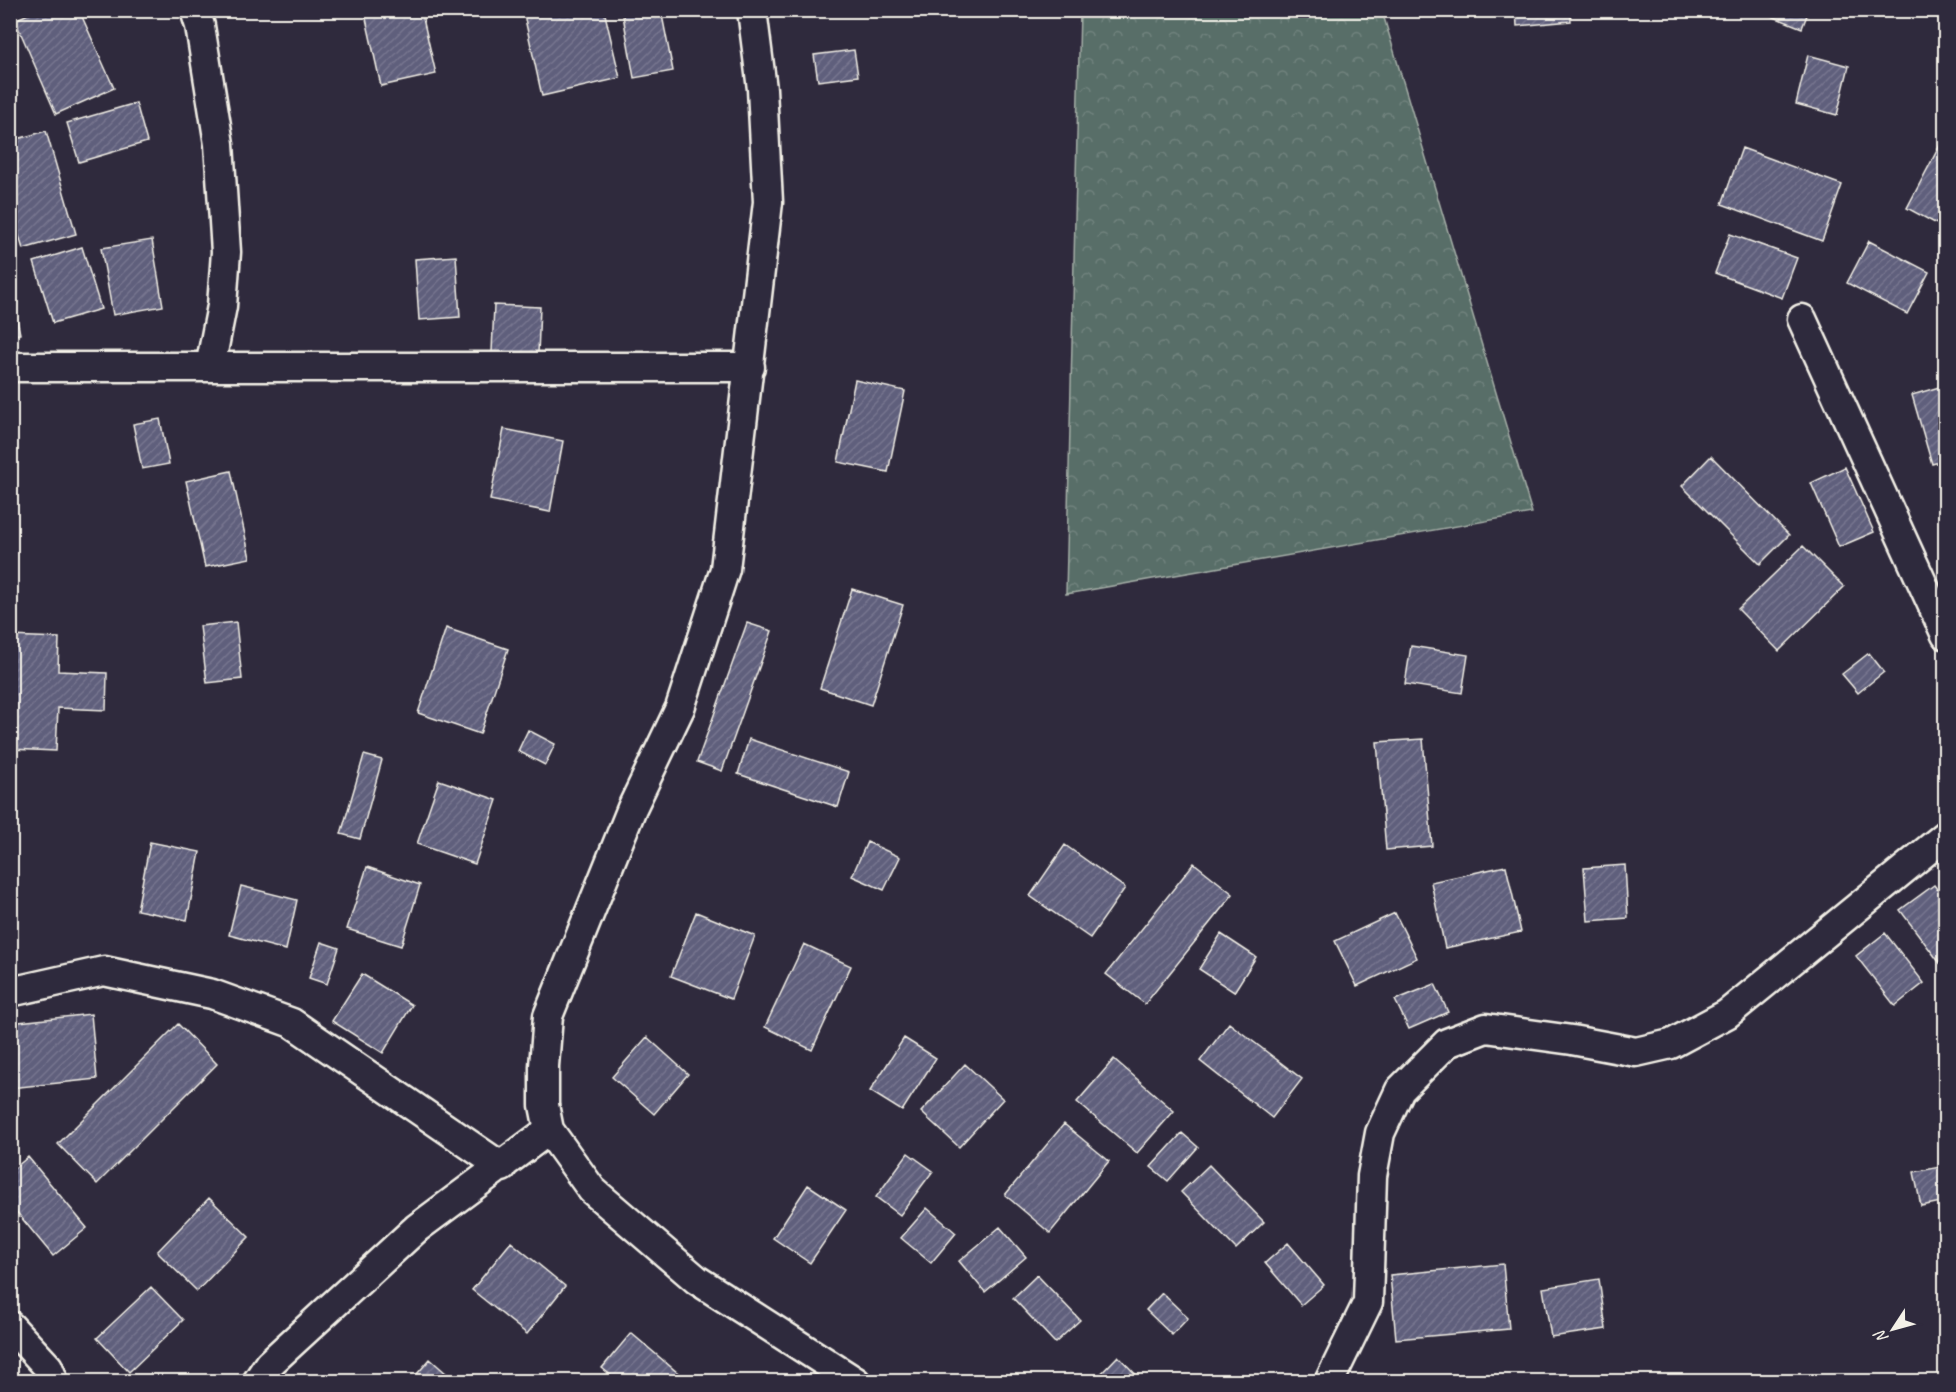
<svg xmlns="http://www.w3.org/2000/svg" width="1956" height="1392" viewBox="0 0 1956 1392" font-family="Caveat,sans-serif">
  <defs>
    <pattern id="forest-crowns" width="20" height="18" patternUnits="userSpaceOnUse" patternTransform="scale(1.5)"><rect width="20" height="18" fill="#586e68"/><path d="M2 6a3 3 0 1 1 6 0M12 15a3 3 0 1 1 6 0" fill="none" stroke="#71837e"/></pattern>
    <pattern id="building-hatch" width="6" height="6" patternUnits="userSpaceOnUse" patternTransform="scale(1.5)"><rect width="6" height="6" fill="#5f5f7c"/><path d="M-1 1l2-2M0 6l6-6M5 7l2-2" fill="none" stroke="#77768f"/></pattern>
  </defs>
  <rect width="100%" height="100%" fill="#2f2a3d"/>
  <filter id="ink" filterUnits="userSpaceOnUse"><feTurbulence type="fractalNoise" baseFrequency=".0167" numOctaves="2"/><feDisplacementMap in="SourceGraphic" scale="12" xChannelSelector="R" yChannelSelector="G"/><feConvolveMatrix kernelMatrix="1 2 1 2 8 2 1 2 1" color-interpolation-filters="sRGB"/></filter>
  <g filter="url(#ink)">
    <path fill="url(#forest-crowns)" stroke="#a6b0a8" stroke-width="1.5" d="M 1080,11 L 1382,11 L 1532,513 L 1066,594 Z"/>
    <path fill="url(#building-hatch)" stroke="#f4f1e8" stroke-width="1.5" d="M 37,10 L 79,10 L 114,88 L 56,114 L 15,20 Z
      M 379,10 L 421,10 L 436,74 L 381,86 L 365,14 Z
      M 523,10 L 604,10 L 620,78 L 542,96 Z
      M 622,10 L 661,10 L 673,71 L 634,78 Z
      M 1516,10 L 1570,10 L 1571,21 L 1517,26 Z
      M 1771,10 L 1809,10 L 1802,28 L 1769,15 Z
      M 854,50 L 858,76 L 818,81 L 814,55 Z
      M 1808,55 L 1849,66 L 1837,115 L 1796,104 Z
      M 136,103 L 147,142 L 79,162 L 67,123 Z
      M 46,131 L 76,234 L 23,249 L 10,206 L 10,141 Z
      M 1940,145 L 1946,148 L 1946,229 L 1907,208 Z
      M 1742,148 L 1842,185 L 1822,241 L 1722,204 Z
      M 1730,234 L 1797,258 L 1782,298 L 1715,273 Z
      M 152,240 L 163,306 L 113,315 L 101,248 Z
      M 1869,241 L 1929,272 L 1907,314 L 1847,283 Z
      M 82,247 L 101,309 L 53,323 L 34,262 Z
      M 456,256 L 460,317 L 419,320 L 415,259 Z
      M 10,285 L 20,334 L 10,336 Z
      M 494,305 L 540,307 L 538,354 L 492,352 Z
      M 855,380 L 905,391 L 888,472 L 838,462 Z
      M 1946,385 L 1946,460 L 1932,464 L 1912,395 Z
      M 160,419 L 169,464 L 142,469 L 133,424 Z
      M 504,429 L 563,441 L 550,512 L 490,500 Z
      M 1711,456 L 1789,535 L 1760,564 L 1682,486 Z
      M 1845,467 L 1874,532 L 1839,547 L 1811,483 Z
      M 231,471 L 250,558 L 205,567 L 186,481 Z
      M 1803,546 L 1844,587 L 1779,651 L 1738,609 Z
      M 852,589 L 903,605 L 871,705 L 820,688 Z
      M 236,622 L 242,679 L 207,683 L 200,626 Z
      M 747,623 L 772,631 L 722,771 L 697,762 Z
      M 446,628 L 508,649 L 480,734 L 418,713 Z
      M 10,636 L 59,638 L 58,671 L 107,673 L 106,710 L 58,708 L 56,751 L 10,749 Z
      M 1411,646 L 1468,655 L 1462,693 L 1405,684 Z
      M 1869,653 L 1884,672 L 1858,693 L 1842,674 Z
      M 528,730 L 555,744 L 545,765 L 518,751 Z
      M 749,739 L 849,772 L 838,807 L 738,774 Z
      M 1423,739 L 1432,846 L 1386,850 L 1377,742 Z
      M 364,755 L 382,760 L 360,839 L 341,834 Z
      M 439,780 L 497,800 L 475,864 L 417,844 Z
      M 150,842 L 200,852 L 187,920 L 137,910 Z
      M 867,842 L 900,857 L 884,890 L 852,876 Z
      M 1065,845 L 1125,888 L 1090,938 L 1030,896 Z
      M 1194,863 L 1233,894 L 1145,1004 L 1106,974 Z
      M 1625,865 L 1628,918 L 1588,921 L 1584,868 Z
      M 1506,866 L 1521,932 L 1445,948 L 1431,882 Z
      M 367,867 L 420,885 L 401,946 L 347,929 Z
      M 1934,885 L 1946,901 L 1945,970 L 1900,910 Z
      M 241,886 L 297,900 L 286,950 L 229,935 Z
      M 696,912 L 755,936 L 731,999 L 671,976 Z
      M 1395,913 L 1417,958 L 1357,986 L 1335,941 Z
      M 1885,933 L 1924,983 L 1895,1006 L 1856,956 Z
      M 1221,934 L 1256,957 L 1234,992 L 1199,969 Z
      M 321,942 L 339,948 L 327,984 L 309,978 Z
      M 804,944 L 851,966 L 812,1050 L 765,1027 Z
      M 362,974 L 412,1005 L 383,1053 L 332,1021 Z
      M 1435,984 L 1448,1012 L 1409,1029 L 1395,1000 Z
      M 91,1014 L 97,1079 L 10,1088 L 10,1023 Z
      M 1229,1023 L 1302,1079 L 1272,1118 L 1200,1061 Z
      M 178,1024 L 217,1064 L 97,1184 L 58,1144 Z
      M 647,1037 L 688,1074 L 654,1114 L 612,1077 Z
      M 904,1038 L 936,1058 L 902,1111 L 870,1091 Z
      M 1114,1059 L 1174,1111 L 1137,1153 L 1077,1102 Z
      M 965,1064 L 1003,1099 L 959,1147 L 921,1112 Z
      M 1064,1124 L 1109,1161 L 1050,1233 L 1005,1195 Z
      M 1182,1133 L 1198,1147 L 1168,1181 L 1151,1167 Z
      M 908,1153 L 933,1171 L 900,1215 L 876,1197 Z
      M 28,1157 L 87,1228 L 53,1256 L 10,1204 L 10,1172 Z
      M 1209,1165 L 1264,1222 L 1236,1249 L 1181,1192 Z
      M 1946,1166 L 1946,1201 L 1921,1206 L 1914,1172 Z
      M 808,1185 L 846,1210 L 810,1263 L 773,1238 Z
      M 209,1198 L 249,1237 L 197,1291 L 157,1252 Z
      M 927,1208 L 956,1233 L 931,1263 L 901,1238 Z
      M 1000,1227 L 1026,1257 L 985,1292 L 959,1261 Z
      M 511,1242 L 565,1286 L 527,1334 L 472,1290 Z
      M 1288,1243 L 1324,1285 L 1301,1305 L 1265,1263 Z
      M 1503,1264 L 1509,1329 L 1396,1339 L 1390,1275 Z
      M 1037,1275 L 1080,1320 L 1055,1343 L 1013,1298 Z
      M 1599,1279 L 1606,1329 L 1551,1337 L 1543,1288 Z
      M 151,1287 L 183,1320 L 129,1372 L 97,1338 Z
      M 1162,1293 L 1188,1318 L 1172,1335 L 1146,1310 Z
      M 631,1333 L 685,1379 L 683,1382 L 619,1382 L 602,1368 Z
      M 1118,1356 L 1143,1382 L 1093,1382 Z
      M 430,1359 L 456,1382 L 410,1382 Z"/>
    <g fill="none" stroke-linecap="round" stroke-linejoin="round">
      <defs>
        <path id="street" d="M 195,10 L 200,26 L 219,144 L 226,252 L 222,306 L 210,367
          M 752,10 L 762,89 L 768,202 L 725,569 L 680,708 L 632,808 L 548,1016 L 544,1066 L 544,1105 L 549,1130 L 592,1190 L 697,1280 L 856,1382
          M 1802,319 L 1946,635
          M 10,367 L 750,367
          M 10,992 L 104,971 L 212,994 L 292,1023 L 502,1167
          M 10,1326 L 48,1367 L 54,1382
          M 257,1382 L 269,1364 L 417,1228 L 549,1130
          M 1329,1382 L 1368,1302 L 1372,1176 L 1380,1133 L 1400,1090 L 1447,1043 L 1486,1028 L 1572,1040 L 1636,1052 L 1671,1044 L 1727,1014 L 1946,835"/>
      </defs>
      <use href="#street" stroke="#f4f1e8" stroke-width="33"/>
      <use href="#street" stroke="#2f2a3d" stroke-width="28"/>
    </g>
  </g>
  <rect width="1956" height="1392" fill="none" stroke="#2f2a3d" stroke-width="36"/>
  <rect x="18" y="18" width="1920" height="1356" fill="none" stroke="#f4f1e8" stroke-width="2" filter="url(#ink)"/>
  <g transform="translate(1893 1329) rotate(234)" stroke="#2f2a3d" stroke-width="4.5" paint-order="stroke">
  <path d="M0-4.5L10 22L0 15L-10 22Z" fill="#f4f1e8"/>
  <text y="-9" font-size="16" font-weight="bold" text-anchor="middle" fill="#f4f1e8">N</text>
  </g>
</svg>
